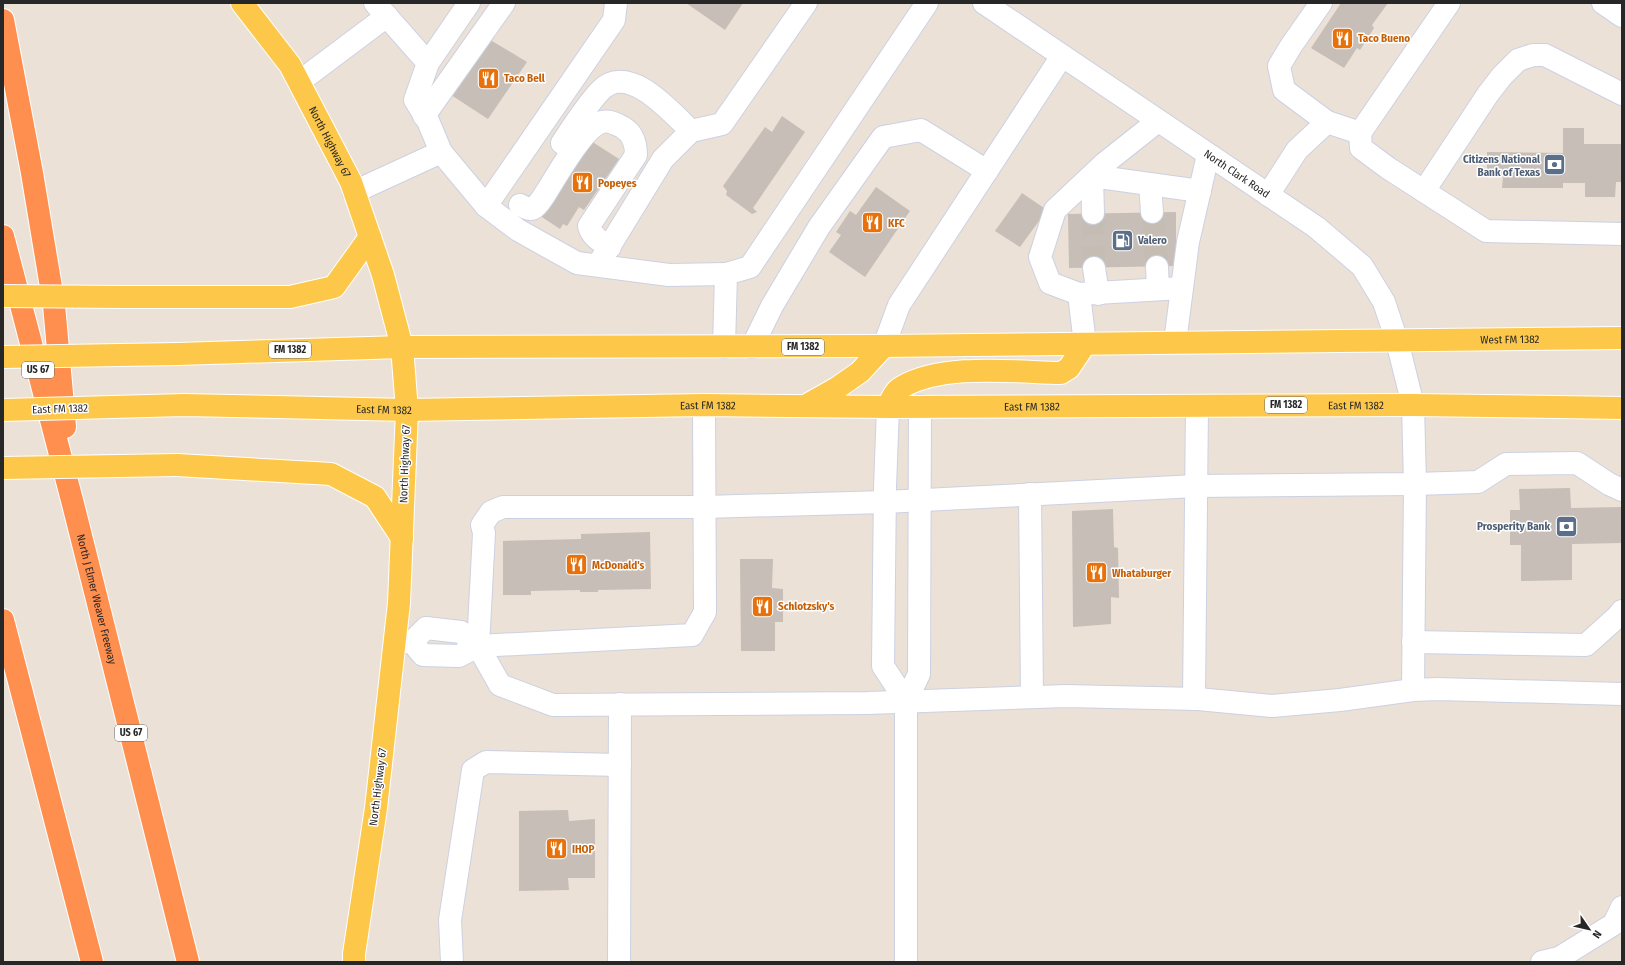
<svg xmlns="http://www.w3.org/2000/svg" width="1625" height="965" viewBox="0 0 1625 965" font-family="'Fira Sans Condensed',sans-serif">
  <rect width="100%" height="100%" fill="#ece1d6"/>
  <path fill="#c6beb7" d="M 686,3 L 743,3 L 725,30 Z
    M 1341,3 L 1388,3 L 1372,25 L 1374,28 L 1360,50 L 1357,48 L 1344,68 L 1311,48 Z
    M 487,38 L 527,62 L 488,119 L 448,93 Z
    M 782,116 L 805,132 L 753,208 L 757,212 L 752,214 L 726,195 L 727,191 L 723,186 L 765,127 L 772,132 Z
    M 1563,128 L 1584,128 L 1584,144 L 1622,144 L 1622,182 L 1616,182 L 1615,197 L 1585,197 L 1585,183 L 1563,183 L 1563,188 L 1502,188 L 1503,177 L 1487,177 L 1487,152 L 1563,153 Z
    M 591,141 L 619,159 L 584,210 L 579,207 L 567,226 L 563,224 L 560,229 L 539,215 Z
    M 876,187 L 910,211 L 865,277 L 829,252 L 841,235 L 836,232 L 850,211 L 856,215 Z
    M 1022,193 L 1047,210 L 1020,247 L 995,231 Z
    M 1176,212 L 1176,266 L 1069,268 L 1068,214 Z
    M 1570,488 L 1571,508 L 1622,507 L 1622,543 L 1572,544 L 1572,580 L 1521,581 L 1521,545 L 1510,545 L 1510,510 L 1520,510 L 1519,489 Z
    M 1113,509 L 1114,547 L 1118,548 L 1119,598 L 1111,597 L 1111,624 L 1073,627 L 1072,511 Z
    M 650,532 L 651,589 L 598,590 L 598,592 L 580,592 L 580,590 L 531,591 L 531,595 L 503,595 L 503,541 L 581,539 L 581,534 Z
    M 740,559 L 773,559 L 772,588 L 783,589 L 783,622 L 775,622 L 775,651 L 741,651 Z
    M 568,810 L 569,821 L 595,819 L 595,878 L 568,878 L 569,890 L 519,891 L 519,811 Z"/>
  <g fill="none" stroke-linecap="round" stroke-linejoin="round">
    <path stroke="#c5bcb3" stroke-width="22" stroke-dasharray="22 11" stroke-linecap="butt" d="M 1152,212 L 1157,267
      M 1093,213 L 1094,268"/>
    <defs>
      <g id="minor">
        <path d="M 375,3 L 428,63 L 415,100 L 428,121 L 441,152 L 486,206 L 518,230 L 577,263 L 669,275 L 726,274"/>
        <path id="s1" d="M 984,3 L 1316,227 L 1362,266 L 1384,302 L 1397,341 L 1413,405 L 1415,484 L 1413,690"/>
        <path d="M 1321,3 L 1291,46 L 1279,66 L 1284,90 L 1327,122"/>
        <path d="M 1603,3 L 1622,16"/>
        <path d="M 428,63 L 469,3"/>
        <path d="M 299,82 L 387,16"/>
        <path d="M 424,116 L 504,3"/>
        <path d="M 1360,133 L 1361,148 L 1388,168 L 1486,231 L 1622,234"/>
        <path d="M 562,143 C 574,125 586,106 600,91 C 628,61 671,112 691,131"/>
        <path d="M 1150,184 L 1152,212"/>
        <path d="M 1424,191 L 1488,94 L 1502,76 L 1518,60 L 1533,55 L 1545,55 L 1622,94"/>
        <path d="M 354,192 L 441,152"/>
        <path d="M 1268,195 L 1297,150 L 1327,122 L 1360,133 L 1449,3"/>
        <path d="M 520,205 C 524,207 530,211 534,208 C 539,204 544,196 547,191 C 558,174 583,127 602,122 C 609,120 616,124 622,127 C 633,133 636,143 636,155 L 589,226 C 592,237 600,241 610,247"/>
        <path d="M 486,206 L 614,20 L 616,3"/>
        <path d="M 1093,213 L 1092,176 L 1200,191"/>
        <path d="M 598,265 L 663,159 L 691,131 L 722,124 L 806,3"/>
        <path d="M 1157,267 L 1158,289"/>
        <path d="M 1094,268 L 1098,294"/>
        <path d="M 1079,294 L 1182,288"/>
        <path d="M 1175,342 L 1188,242 L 1208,155"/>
        <path d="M 1085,344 L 1079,294 L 1050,283 L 1040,257 L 1055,210 L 1105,163 L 1158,121"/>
        <path d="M 884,346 L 899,305 L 1062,56"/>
        <path d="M 724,347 L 726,274 L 750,267 L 927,3"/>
        <path d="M 752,347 L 772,306 L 819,227 L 883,137 L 921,130 L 987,171"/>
        <path d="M 888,407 L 885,487 L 883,666 L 906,701"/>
        <path d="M 1030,494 L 1032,697"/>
        <path d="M 395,642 L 412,642 L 426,628 L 461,632 L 478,646 L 500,685 L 553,705 L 867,703 L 1066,696 L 1198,699 L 1272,706 L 1340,700 L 1413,690 L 1438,689 L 1622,694"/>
        <path d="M 412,642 L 423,655 L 459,656 L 478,646 L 692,635 L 705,612 L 704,405"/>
        <path d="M 1413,642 L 1586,645 L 1617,617 L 1622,611"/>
        <path d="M 478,646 L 484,533 L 482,525 L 491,512 L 503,507 L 704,507 L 885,502 L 1196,486 L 1415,484 L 1478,482 L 1506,464 L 1577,463 L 1609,484 L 1622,490"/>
        <path d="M 1194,699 L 1197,406"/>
        <path d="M 452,962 L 450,920 L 473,770 L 486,762 L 620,765"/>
        <path d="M 619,962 L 620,704"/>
        <path d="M 906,962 L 906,701 L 919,674 L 920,406"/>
        <path d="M 1542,962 L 1559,958 L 1614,924 L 1622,907"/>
      </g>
      <g id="major">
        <path id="s2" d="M 242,3 L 290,65 L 351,182 L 383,275 L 402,347 L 407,410 L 399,603 L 376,808 L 354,954 L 354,962"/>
        <path d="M 121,297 L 290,297 L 334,287 L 370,237"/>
        <path id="s3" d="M 178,354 L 402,347 L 884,346 L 1622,338"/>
        <path d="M 807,405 L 837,388 L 860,372 L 884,346"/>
        <path d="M 888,407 C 891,400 895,390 902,387 C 943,363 1014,372 1061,373 L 1069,368 L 1085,344"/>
        <path id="s4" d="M 76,408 L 184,405 L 407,410 L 704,405 L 888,407 L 1413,405 L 1622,408"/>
        <path d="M 177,465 L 331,474 L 375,497 L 402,538"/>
      </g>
      <g id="highway">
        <path d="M 3,20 L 32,173 L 54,305 L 65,427"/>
        <path id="s5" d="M 3,236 L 73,504 L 188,962"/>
        <path d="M 3,620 L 92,962"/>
      </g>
    </defs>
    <use href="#minor" stroke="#ccd1e2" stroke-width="24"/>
    <use href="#major" stroke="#fff" stroke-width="24"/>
    <use href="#highway" stroke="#fff" stroke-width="24"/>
    <use href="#minor" stroke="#fff" stroke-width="22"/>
    <use href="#major" stroke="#fdc84a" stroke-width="22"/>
    <use href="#highway" stroke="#ff8f4e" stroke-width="22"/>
    <defs>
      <path id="major-bridge" d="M 3,296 L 121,297
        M 3,357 L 178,354
        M 3,410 L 76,408
        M 3,468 L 177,465"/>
    </defs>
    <use href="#major-bridge" stroke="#fff" stroke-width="24" stroke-linecap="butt"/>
    <use href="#major-bridge" stroke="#fdc84a" stroke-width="22"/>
  </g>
  <defs>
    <symbol id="restaurant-square" viewBox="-11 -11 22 22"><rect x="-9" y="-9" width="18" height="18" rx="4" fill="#e8710a" stroke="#fff"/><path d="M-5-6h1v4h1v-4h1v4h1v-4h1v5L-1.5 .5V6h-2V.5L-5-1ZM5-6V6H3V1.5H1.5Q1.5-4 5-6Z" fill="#fff"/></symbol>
    <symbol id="bank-square" viewBox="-11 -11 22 22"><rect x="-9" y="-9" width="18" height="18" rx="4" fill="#5c6f8a" stroke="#fff"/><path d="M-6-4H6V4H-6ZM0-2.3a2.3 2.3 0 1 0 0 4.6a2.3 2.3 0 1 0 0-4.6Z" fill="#fff"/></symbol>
    <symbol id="fuel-square" viewBox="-11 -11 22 22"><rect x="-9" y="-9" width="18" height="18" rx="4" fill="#5c6f8a" stroke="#fff"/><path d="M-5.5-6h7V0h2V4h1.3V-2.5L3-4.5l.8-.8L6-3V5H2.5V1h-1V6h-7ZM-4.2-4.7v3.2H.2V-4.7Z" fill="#fff"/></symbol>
  </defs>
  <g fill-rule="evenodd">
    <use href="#restaurant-square" x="1330" y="26" width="25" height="25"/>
    <use href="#restaurant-square" x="476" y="66" width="25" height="25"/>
    <use href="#bank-square" x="1542" y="152" width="25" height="25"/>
    <use href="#restaurant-square" x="570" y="170" width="25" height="25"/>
    <use href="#restaurant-square" x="860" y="210" width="25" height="25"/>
    <use href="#fuel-square" x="1110" y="228" width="25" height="25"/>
    <use href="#bank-square" x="1554" y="514" width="25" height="25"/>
    <use href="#restaurant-square" x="564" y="552" width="25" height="25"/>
    <use href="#restaurant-square" x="1084" y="560" width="25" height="25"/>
    <use href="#restaurant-square" x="750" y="594" width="25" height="25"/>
    <use href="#restaurant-square" x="544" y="836" width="25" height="25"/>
  </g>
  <g text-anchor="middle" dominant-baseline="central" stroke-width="3" stroke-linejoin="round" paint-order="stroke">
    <g fill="#fff" stroke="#686868" stroke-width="1">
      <rect x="782" y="339" width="42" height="16" rx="3"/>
      <rect x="269" y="342" width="42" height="16" rx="3"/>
      <rect x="22" y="362" width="32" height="16" rx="3"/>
      <rect x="1265" y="397" width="42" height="16" rx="3"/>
      <rect x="115" y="725" width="32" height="16" rx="3"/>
    </g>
    <g font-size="10" font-weight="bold" fill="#272727">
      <text x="803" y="347">FM 1382</text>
      <text x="290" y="350">FM 1382</text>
      <text x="38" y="370">US 67</text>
      <text x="1286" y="405">FM 1382</text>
      <text x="131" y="733">US 67</text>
    </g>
    <g font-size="11" font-weight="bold" fill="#c56008" stroke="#fff" text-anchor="start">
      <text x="1358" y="38">Taco Bueno</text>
      <text x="504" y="78">Taco Bell</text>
      <text x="598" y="183">Popeyes</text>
      <text x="888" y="223">KFC</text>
      <text x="592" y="565">McDonald's</text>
      <text x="1112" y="573">Whataburger</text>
      <text x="778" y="606">Schlotzsky's</text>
      <text x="572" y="849">IHOP</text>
    </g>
    <g font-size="11" fill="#272727" stroke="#fff">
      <text stroke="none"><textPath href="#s2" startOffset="165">North Highway 67</textPath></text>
      <text stroke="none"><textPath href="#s1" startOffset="305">North Clark Road</textPath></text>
      <text stroke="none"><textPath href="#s3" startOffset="1332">West FM 1382</textPath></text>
      <text stroke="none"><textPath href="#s4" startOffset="632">East FM 1382</textPath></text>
      <text stroke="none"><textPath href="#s4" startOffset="1280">East FM 1382</textPath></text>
      <text stroke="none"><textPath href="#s4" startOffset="956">East FM 1382</textPath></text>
      <text transform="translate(60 409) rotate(-2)">East FM 1382</text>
      <text stroke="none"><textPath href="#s4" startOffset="308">East FM 1382</textPath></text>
      <text transform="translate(405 464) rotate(-88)">North Highway 67</text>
      <text stroke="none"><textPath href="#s5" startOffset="375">North J Elmer Weaver Freeway</textPath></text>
      <text transform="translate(378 787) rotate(-83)">North Highway 67</text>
    </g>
    <g font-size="11" font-weight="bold" fill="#4e5e75" stroke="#fff" text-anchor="end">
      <text x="1540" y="159">Citizens National<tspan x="1540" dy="13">Bank of Texas</tspan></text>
      <text x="1138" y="240" text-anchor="start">Valero</text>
      <text x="1550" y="526">Prosperity Bank</text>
    </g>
  </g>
  <rect width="1625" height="965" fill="none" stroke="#272727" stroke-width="8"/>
  <g transform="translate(1589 929) rotate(124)" stroke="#ffffff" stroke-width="3" paint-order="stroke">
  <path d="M0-3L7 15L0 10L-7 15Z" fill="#272727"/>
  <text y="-6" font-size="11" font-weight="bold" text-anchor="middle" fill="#272727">N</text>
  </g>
</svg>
